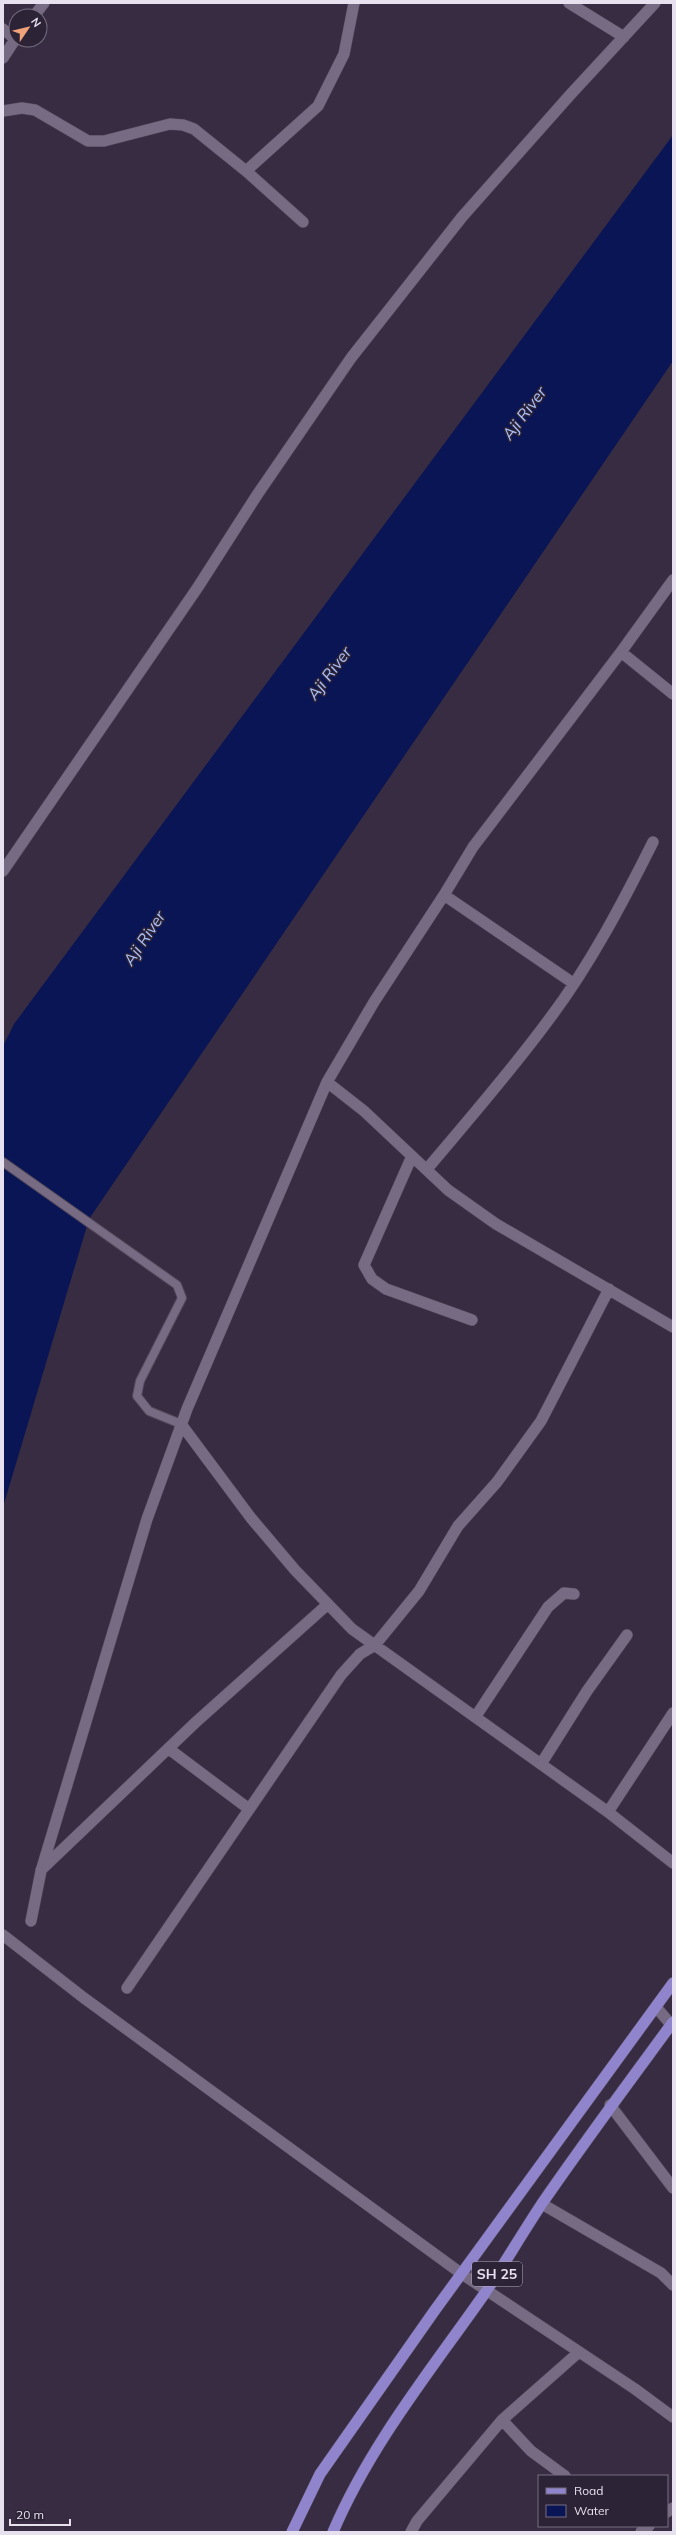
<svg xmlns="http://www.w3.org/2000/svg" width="676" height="2535" viewBox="0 0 676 2535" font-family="Mulish,sans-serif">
  <rect width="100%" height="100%" fill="#372c42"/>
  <path fill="#091554" d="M 673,135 L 673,361 L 89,1219 L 3,1507 L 3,1046 L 14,1024 Z"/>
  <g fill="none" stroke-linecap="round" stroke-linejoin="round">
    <defs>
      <path id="service" d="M 3,1162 L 177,1285 L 182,1298 L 140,1381 L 137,1396 L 149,1411 L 181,1424"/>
      <path id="minor" d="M 569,3 L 624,37
        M 34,16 L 44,3
        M 3,29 L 15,39
        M 3,58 L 16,38
        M 3,111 L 22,108 L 35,110 L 88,141 L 104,141 L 170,124 L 183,125 L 194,129 L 246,171 L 318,106 L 344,54 L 354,3
        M 246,171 L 303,222
        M 621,652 L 673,694
        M 3,871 L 198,587 L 257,495 L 351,358 L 462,217 L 570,95 L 655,3
        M 444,895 L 573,983
        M 327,1082 L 364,1111 L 448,1190 L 496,1224 L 673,1327
        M 412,1156 L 364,1265 L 372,1279 L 386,1289 L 472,1320
        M 427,1169 C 469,1119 512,1070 550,1018 C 590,965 623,902 653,842
        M 181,1424 L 251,1518 L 295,1570 L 352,1629 L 608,1812 L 673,1863
        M 476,1716 L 548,1607 L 564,1593 L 574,1594
        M 169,1749 L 249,1809
        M 541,1764 L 587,1691 L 627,1635
        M 608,1812 L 673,1713
        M 41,1870 L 196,1722 L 328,1604
        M 31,1921 L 41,1871 L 147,1519 L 187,1409 L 327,1082 L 374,1002 L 444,895 L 473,847 L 621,652 L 673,580
        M 3,1935 L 84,1998 L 462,2274 L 635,2389 L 673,2417
        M 127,1988 L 341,1675 L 360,1654 L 375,1645 L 419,1591 L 458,1526 L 497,1482 L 541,1421 L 609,1289
        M 610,2105 L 673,2188
        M 542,2204 L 661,2273 L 673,2285
        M 565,2476 L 531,2451 L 502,2420 L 579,2352
        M 667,2512 L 673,2508
        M 411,2532 L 417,2521 L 502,2420
        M 641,2532 L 649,2526"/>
      <path id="tertiary" d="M 656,2007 L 673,2027"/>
      <path id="primary" d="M 292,2532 L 320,2474 L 435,2310 L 673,1983
        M 333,2532 C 370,2445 431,2370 485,2293 C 505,2263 523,2232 543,2202 C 585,2141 629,2082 673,2022"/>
    </defs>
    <use href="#service" stroke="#53495b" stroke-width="10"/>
    <use href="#minor" stroke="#53495b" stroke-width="12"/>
    <use href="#tertiary" stroke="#53495b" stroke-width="12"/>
    <use href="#primary" stroke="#53495b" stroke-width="12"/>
    <use href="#service" stroke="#776b83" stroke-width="8"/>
    <use href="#minor" stroke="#776b83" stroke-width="11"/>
    <use href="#tertiary" stroke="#776b83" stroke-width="11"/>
    <use href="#primary" stroke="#9084cc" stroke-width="11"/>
  </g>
  <g text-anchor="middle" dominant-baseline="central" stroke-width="3" stroke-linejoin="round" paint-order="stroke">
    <rect fill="#2d2337" stroke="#afa7b7" stroke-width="1" x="472" y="2262" width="50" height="24" rx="3"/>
    <g font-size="14" font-weight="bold" fill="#e7e0ee">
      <text x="497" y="2274">SH 25</text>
    </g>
    <g font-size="16" font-style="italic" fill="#a9c1fa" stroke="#2d2337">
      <text transform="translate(524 413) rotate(-53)">Aji River</text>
      <text transform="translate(329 673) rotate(-53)">Aji River</text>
      <text transform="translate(144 938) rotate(-56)">Aji River</text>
    </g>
  </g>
  <rect width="676" height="2535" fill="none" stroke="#e7e0ee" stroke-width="8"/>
  <rect x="538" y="2475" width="130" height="52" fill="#2d2337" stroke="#776f80"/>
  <rect x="546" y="2488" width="20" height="6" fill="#9084cc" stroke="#776f80"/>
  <text x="574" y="2495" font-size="12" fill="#e7e0ee">Road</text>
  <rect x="546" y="2505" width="20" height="12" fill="#091554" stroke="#776f80"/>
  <text x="574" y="2515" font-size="12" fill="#e7e0ee">Water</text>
  <g transform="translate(28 28) rotate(55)"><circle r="19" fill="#2d2337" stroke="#776f80"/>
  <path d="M0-3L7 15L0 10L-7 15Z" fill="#f0a279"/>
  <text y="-6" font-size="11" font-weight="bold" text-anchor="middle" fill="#e7e0ee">N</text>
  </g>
  <path d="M10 2519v6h60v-6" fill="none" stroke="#e7e0ee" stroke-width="2"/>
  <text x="16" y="2519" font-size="12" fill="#e7e0ee" stroke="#2d2337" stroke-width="3" paint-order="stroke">20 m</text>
</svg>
